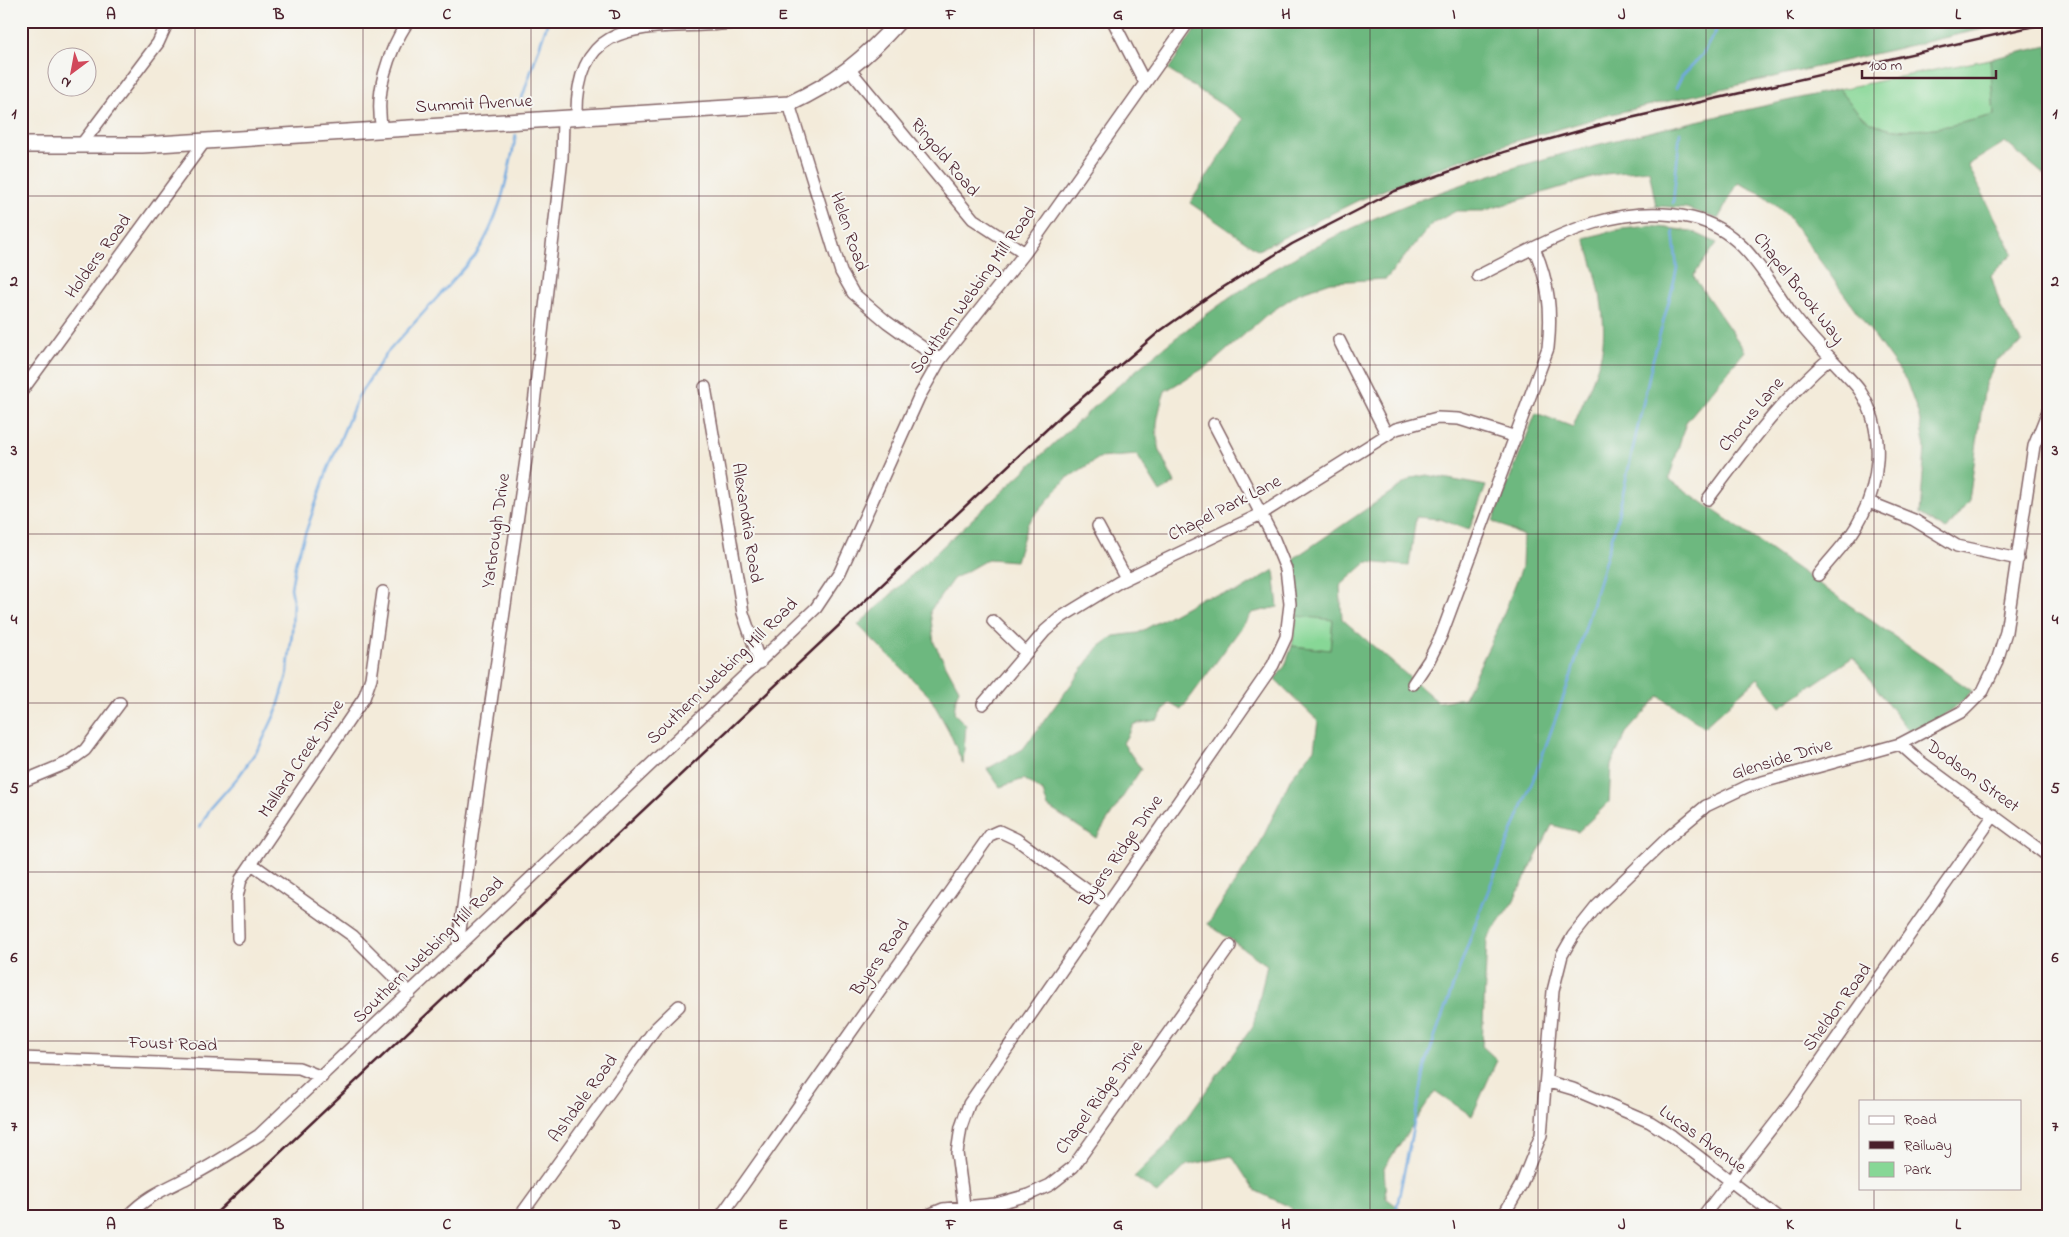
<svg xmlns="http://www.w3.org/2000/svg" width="2069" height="1237" viewBox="0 0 2069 1237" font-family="'Indie Flower',sans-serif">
  <rect width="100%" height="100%" fill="#f6f6f2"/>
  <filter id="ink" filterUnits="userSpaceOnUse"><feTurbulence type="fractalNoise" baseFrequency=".02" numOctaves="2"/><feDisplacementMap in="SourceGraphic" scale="10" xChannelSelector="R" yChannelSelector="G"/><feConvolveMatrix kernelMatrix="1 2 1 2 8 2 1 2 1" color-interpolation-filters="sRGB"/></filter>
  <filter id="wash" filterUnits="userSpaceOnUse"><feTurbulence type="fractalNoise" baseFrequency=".0096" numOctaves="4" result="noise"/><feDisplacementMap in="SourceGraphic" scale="20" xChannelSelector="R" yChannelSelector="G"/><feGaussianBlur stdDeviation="1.12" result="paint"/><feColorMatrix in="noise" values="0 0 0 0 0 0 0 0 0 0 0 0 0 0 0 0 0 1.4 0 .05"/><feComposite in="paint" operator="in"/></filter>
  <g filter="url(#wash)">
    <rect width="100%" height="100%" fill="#f3ebda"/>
    <path fill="#87d796" stroke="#687b60" d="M 1990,59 L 1994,115 C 1957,124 1895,143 1862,116 C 1854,109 1847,98 1839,89 Z
      M 1297,616 L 1333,619 L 1330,650 L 1292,646 Z"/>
    <path fill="#6db87f" stroke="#5c6c55" d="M 1201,21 L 2017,21 L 1608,115 L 1513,142 L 1438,168 L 1357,201 L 1258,250 L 1190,203 L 1244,119 L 1168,70 Z
      M 2048,46 L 2048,181 L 2042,173 L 2005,142 L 1968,165 L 2013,253 L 1991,275 L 2001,308 L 2022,343 L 1997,360 L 1985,384 L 1969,501 L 1946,530 L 1920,514 L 1925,448 L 1919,416 L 1906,380 L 1787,215 L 1762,194 L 1738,183 L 1718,219 L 1686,208 L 1656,206 L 1649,170 L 1605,174 L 1483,211 L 1456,211 L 1432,224 L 1386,279 L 1331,282 L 1299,293 L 1265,316 L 1211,364 L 1165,391 C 1151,434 1155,444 1175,483 L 1160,492 L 1137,455 L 1099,458 L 1066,479 L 1028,523 L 1016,561 L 988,559 L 953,579 L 930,611 L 934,643 L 959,689 L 956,698 L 954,713 L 966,725 L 963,764 L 949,731 L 930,697 L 858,625 C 917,570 976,516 1035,461 C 1115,387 1196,313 1292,259 C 1460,165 1654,132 1839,89 C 1847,98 1854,109 1862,116 C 1895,143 1957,124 1994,115 L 1990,59 Z
      M 1650,226 L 1691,231 L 1717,243 L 1693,276 L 1745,351 L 1686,422 L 1669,479 L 1972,691 C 1954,712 1935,722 1910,733 L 1853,657 L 1780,707 L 1758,678 L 1704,727 L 1659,696 L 1626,733 L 1611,765 L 1609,802 L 1578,832 L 1552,825 L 1513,902 L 1487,939 L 1482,1046 L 1497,1060 L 1472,1116 L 1435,1091 L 1384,1168 L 1386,1198 L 1410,1216 L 1289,1216 L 1292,1208 L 1254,1190 L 1232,1156 L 1187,1165 L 1158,1194 L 1134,1177 L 1167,1145 L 1253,1026 L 1267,965 L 1208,924 L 1258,848 L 1291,778 L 1314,749 L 1318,721 L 1275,679 L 1285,666 L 1292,646 L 1330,650 L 1333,620 L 1297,616 L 1297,586 L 1290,561 L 1412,478 L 1427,475 L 1486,486 L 1469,530 L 1440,519 L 1416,517 L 1409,566 L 1367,562 L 1340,586 L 1342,619 L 1438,702 L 1464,698 L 1498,628 L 1522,567 L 1523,536 L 1493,521 L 1536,413 L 1573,427 C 1582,404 1593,382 1600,359 C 1610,324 1597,271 1584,238 L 1622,229 Z
      M 1274,570 L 1278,607 L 1252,613 L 1181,710 L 1169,703 L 1157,720 L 1134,724 L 1123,743 L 1141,769 L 1096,838 L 1048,807 L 1043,792 L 1024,779 L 1000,787 L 987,769 L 1023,749 L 1099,647 L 1114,636 L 1138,633 L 1203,597 L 1238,592 Z"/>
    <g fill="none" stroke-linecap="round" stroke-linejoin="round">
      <path stroke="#70a9e0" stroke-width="2.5" d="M 1676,88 L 1682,76 L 1703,54 L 1721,21
        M 520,104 L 548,21
        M 1673,203 L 1680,132
        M 200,827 L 210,809 L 239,776 L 260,746 L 277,710 L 287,676 L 292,633 L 293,598 L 291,588 L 296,560 L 327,471 L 358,397 L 386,354 L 475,256 C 500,219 507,179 516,135
        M 1395,1216 L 1426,1064 L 1435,1036 L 1482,906 L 1537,770 L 1571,676 L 1616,524 L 1653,359 L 1672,290 L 1677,268 L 1673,231"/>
    </g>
  </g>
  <g filter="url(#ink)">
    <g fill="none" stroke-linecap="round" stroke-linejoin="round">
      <defs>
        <path id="minor" d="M 1113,21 L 1145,83
          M 850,70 L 973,219 L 1025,253
          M 789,104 L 841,272 L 853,293 L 887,322 L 940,360
          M 577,118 C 574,0 670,35 746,21
          M 382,129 C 374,93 388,52 408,21
          M 81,145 L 158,43 L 168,21
          M 1478,276 C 1547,242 1611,200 1692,218 C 1743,230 1763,273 1790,311 C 1805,332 1823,350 1840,368 C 1846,376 1855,383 1860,391 C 1887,432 1880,487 1856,527 C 1846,544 1830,559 1818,575
          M 1339,340 L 1387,435
          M 705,387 L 743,613 L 760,663
          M 21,392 L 205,141
          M 1708,499 C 1747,447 1780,401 1830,358
          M 1869,502 L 1914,520 L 1957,546 L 2018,559
          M 1098,526 L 1126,578
          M 993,621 L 1026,653
          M 1413,684 L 1429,660 L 1441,636 L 1548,348 C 1552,311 1549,282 1534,248
          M 983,704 L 1045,631 L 1060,618 L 1119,582 L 1261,514 L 1396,429 L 1437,418 L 1459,419 L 1516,437
          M 1900,744 L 1918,760 L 2048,856
          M 21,782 L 67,763 L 85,750 L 120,703
          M 252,864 L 353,936 L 410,993
          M 238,938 L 237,897 L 241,879 L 364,698 L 371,678 L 383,592
          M 458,947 L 472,834 L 534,404 L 562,158 L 563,119
          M 21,1058 L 299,1068 L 322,1077
          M 1546,1081 L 1573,1089 L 1650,1122 L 1672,1136 L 1776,1216
          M 964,1205 L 957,1153 L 961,1127 L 969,1104 L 1273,665 L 1286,637 L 1290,604 L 1286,569 L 1273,537 L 1214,424
          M 128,1216 C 145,1197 167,1188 189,1177 C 213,1165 236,1150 259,1135 L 816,608 L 840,572 L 919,397 L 940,360 L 1025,253 L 1189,21
          M 520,1216 L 655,1029 L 679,1006
          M 721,1216 L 990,835 L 999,831 L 1016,839 L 1106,904
          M 926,1216 L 943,1209 L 996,1204 L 1028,1195 L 1050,1185 L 1073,1167 L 1230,946
          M 1503,1216 L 1521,1185 L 1541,1135 L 1553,991 L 1562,955 L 1573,936 L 1597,906 L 1670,836 L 1706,806 L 1748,786 L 1900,744 L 1963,711 L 1983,691 L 1996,664 L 2006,632 L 2034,446 L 2048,411
          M 1703,1216 L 1794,1099 L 1994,815"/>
        <path id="major" d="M 21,145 L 142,145 L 789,104 C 836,82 864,60 899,21"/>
      </defs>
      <use href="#minor" stroke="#856668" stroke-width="14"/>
      <use href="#major" stroke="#856668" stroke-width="18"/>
      <use href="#minor" stroke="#fff" stroke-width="11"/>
      <use href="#major" stroke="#fff" stroke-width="15"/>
      <path stroke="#4a1f2b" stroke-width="2.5" d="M 213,1216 L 1063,414 L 1160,331 L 1211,295 L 1292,244 L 1395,191 L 1504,152 L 1604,124 L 2048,23"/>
    </g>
  </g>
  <path fill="none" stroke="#4a1f2b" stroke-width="1" stroke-opacity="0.55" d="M 195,21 L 195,1216M 363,21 L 363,1216M 531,21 L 531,1216M 699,21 L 699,1216M 867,21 L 867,1216M 1034,21 L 1034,1216M 1202,21 L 1202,1216M 1370,21 L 1370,1216M 1538,21 L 1538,1216M 1706,21 L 1706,1216M 1874,21 L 1874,1101M 21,196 L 2048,196M 21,365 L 2048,365M 21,534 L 2048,534M 21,703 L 2048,703M 21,872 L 2048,872M 21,1041 L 2048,1041M 1874,1188 L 1874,1216"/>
  <g text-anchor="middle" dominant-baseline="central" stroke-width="4" stroke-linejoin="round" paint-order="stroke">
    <g font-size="18" fill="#4a1f2b" stroke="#f6f6f2">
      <text transform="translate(474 105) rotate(-3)">Summit Avenue</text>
      <text transform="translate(944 158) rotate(50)">Ringold Road</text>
      <text transform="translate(848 232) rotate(71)">Helen Road</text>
      <text transform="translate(99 257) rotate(-54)">Holders Road</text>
      <text transform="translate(1798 289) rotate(52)">Chapel Brook Way</text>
      <text transform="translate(974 291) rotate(-54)">Southern Webbing Mill Road</text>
      <text transform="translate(1752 415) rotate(-50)">Chorus Lane</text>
      <text transform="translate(1225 509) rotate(-27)">Chapel Park Lane</text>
      <text transform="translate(746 523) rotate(81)">Alexandria Road</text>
      <text transform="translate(497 531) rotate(-82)">Yarbrough Drive</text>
      <text transform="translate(723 672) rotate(-44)">Southern Webbing Mill Road</text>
      <text transform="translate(302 759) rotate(-56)">Mallard Creek Drive</text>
      <text transform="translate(1782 760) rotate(-17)">Glenside Drive</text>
      <text transform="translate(1972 777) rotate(36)">Dodson Street</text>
      <text transform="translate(1122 851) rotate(-55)">Byers Ridge Drive</text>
      <text transform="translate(429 951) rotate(-44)">Southern Webbing Mill Road</text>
      <text transform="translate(881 958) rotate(-55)">Byers Road</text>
      <text transform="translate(1838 1008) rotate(-54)">Sheldon Road</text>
      <text transform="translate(173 1045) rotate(2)">Foust Road</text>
      <text transform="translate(1100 1098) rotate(-54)">Chapel Ridge Drive</text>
      <text transform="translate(584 1099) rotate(-54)">Ashdale Road</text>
      <text transform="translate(1702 1140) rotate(36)">Lucas Avenue</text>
    </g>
  </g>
  <rect width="2069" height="1237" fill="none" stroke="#f6f6f2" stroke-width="55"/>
  <rect x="1859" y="1100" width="162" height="90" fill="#f6f6f2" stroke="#b1a0a2"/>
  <rect x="1869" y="1116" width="25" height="8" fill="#ffffff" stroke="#b1a0a2"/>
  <text x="1904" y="1124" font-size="15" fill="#4a1f2b">Road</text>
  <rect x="1869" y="1141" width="25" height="8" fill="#4a1f2b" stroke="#b1a0a2"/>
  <text x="1904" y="1150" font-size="15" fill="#4a1f2b">Railway</text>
  <rect x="1869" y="1162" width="25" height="15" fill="#87d796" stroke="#b1a0a2"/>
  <text x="1904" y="1174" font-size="15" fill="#4a1f2b">Park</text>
  <g transform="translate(72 72) rotate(212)"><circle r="24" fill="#f6f6f2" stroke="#b1a0a2"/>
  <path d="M0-4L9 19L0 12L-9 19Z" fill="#d1495b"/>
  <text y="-8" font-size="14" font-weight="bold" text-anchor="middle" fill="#4a1f2b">N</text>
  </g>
  <path d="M1862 70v8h134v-8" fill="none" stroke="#4a1f2b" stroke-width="2.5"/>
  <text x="1869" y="70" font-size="15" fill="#4a1f2b" stroke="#f6f6f2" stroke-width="4" paint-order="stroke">100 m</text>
  <rect x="28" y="28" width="2014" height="1182" fill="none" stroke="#4a1f2b" stroke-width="2"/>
  <g font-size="16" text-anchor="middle" font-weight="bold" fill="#4a1f2b">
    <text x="111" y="19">A</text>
    <text x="279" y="19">B</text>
    <text x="447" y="19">C</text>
    <text x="615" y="19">D</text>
    <text x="783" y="19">E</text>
    <text x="951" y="19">F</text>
    <text x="1118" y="19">G</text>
    <text x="1286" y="19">H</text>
    <text x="1454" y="19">I</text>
    <text x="1622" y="19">J</text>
    <text x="1790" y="19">K</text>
    <text x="1958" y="19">L</text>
    <text x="14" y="118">1</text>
    <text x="2055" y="118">1</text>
    <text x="14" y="286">2</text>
    <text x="2055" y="286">2</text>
    <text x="14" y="455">3</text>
    <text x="2055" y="455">3</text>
    <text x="14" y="624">4</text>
    <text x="2055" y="624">4</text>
    <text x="14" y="793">5</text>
    <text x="2055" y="793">5</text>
    <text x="14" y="962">6</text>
    <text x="2055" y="962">6</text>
    <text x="14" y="1131">7</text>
    <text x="2055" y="1131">7</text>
    <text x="111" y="1229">A</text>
    <text x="279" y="1229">B</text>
    <text x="447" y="1229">C</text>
    <text x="615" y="1229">D</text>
    <text x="783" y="1229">E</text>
    <text x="951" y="1229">F</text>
    <text x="1118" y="1229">G</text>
    <text x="1286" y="1229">H</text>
    <text x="1454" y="1229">I</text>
    <text x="1622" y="1229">J</text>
    <text x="1790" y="1229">K</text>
    <text x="1958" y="1229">L</text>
  </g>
</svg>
